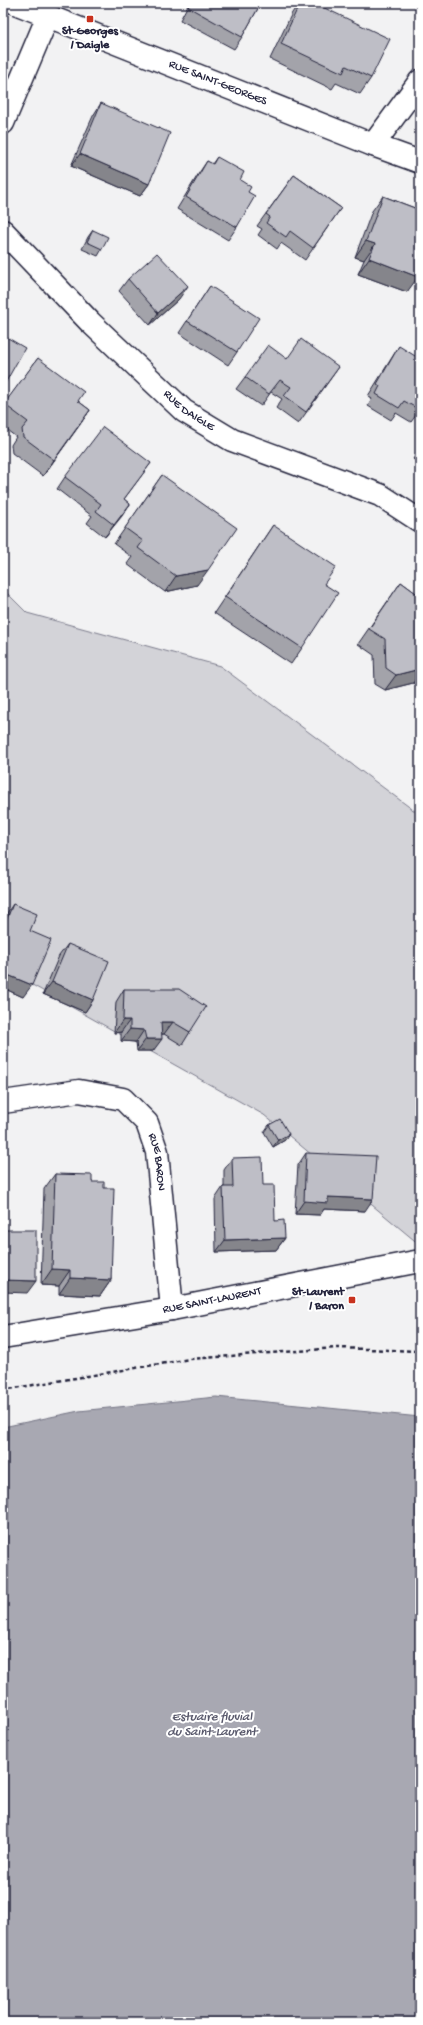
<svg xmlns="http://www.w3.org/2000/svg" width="423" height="2025" viewBox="0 0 423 2025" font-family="'Gochi Hand',sans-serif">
  <rect width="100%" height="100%" fill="#f2f2f3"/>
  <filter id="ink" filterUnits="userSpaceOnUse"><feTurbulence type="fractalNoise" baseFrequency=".025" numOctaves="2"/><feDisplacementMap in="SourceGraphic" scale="8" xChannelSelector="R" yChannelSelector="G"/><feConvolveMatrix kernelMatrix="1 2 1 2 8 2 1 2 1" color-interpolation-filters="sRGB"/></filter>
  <g filter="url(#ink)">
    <path fill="#d3d3d8" stroke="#7a7a8a" d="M 3,589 L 27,613 L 220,666 L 420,815 L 420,1245 L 264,1115 L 18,977 L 3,977 Z"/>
    <path fill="#a8a8b2" stroke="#727282" d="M 216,1397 L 420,1417 L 420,2022 L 3,2022 L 3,1427 L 79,1411 Z"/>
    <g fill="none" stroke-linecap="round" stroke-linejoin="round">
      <defs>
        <g id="minor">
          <path d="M 3,123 L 48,16"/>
          <path d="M 373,145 L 420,81"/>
          <path id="s1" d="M 3,231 L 90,322 L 184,411 L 232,440 L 380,495 L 420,521"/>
          <path id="s2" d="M 3,1102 L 79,1091 L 123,1099 L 147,1123 L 157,1152 L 172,1309"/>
        </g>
        <g id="tertiary">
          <path id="s3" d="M 15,3 L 373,145 L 420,162"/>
          <path id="s4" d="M 3,1337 L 172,1309 L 420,1261"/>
        </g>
      </defs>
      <use href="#minor" stroke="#22223b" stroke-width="25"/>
      <use href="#tertiary" stroke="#22223b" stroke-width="25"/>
      <path stroke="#22223b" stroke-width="2.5" stroke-dasharray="4 3" stroke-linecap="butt" d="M 3,1390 L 190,1359 L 337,1348 L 420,1351"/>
      <use href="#minor" stroke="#fff" stroke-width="22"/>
      <use href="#tertiary" stroke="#fff" stroke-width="22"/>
    </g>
    <path fill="#a3a3aa" stroke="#22223b" d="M 115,3 L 127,3 L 124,8 Z
      M 132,3 L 144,3 L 141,7 Z
      M 189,3 L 261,3 L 242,37 L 234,49 L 180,20 Z
      M 299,3 L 314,3 L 371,78 L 360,94 L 336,83 L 332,89 L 270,59 L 292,13 Z
      M 101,103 L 149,184 L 140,196 L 71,166 L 93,116 Z
      M 217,157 L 240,180 L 248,192 L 237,227 L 228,240 L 177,209 L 199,173 L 207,161 L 212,164 Z
      M 294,175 L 341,208 L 305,260 L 281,243 L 277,249 L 258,235 L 262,229 L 257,226 Z
      M 383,196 L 420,210 L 420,272 L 419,272 L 407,292 L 358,274 L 364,260 L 355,257 L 372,211 Z
      M 93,230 L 102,249 L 98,256 L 82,249 L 88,237 Z
      M 128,279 L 179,299 L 150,325 L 119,291 Z
      M 210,286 L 237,352 L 228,365 L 179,333 Z
      M 399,346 L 420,410 L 411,422 L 396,413 L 391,420 L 368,406 L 372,399 L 368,396 L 391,359 Z
      M 38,358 L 78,401 L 90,410 L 43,476 L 12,453 L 11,445 L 16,437 L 3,427 L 3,406 Z
      M 287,359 L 339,367 L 298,424 L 276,408 L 282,399 L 271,392 L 261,406 L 236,389 L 245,377 Z
      M 420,449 L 420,464 L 413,459 Z
      M 151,463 L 124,499 L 130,504 L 105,537 L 87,523 L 92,516 L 57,489 L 65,477 Z
      M 162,475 L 197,585 L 165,592 L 127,564 L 132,557 L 114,544 Z
      M 273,525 L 324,584 L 302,648 L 291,664 L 214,613 Z
      M 401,582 L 420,596 L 420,688 L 413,683 L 385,690 L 375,684 L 374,655 L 358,644 Z
      M 13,904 L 30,931 L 23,997 L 3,988 L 3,921 L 5,916 Z
      M 68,944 L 93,1000 L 85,1012 L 43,994 L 59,956 Z
      M 124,989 L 190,1032 L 182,1045 L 164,1034 L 162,1034 L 153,1051 L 137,1051 L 136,1042 L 121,1041 L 121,1032 L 114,1033 L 116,1002 Z
      M 269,1125 L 289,1134 L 285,1140 L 273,1147 L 264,1132 Z
      M 306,1153 L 365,1211 L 324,1209 L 320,1215 L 295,1214 L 298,1165 Z
      M 232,1158 L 263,1185 L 275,1221 L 285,1238 L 276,1250 L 216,1252 L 215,1199 L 223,1187 L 224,1187 L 224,1170 Z
      M 55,1174 L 92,1182 L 104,1188 L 111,1280 L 100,1296 L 59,1294 L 59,1286 L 41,1285 L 44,1189 Z"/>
    <path fill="#85858b" stroke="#22223b" d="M 80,154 L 149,184 L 140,196 L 71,166 Z
      M 366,241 L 375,244 L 364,260 L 355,257 Z
      M 369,258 L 418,277 L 407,292 L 358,274 Z
      M 188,286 L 179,299 L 150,325 L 158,313 Z
      M 90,410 L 79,426 L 43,476 L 54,460 Z
      M 130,504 L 122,516 L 105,537 L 114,525 Z
      M 208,570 L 197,585 L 165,592 L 176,576 Z
      M 420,669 L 420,673 L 413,683 L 385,690 L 396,675 Z
      M 3,973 L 32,985 L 23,997 L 3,988 Z
      M 52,982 L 93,1000 L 85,1012 L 43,994 Z
      M 123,1020 L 130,1020 L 121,1032 L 114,1033 Z
      M 161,1022 L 173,1022 L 164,1034 L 153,1034 Z
      M 130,1029 L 144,1030 L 136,1042 L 121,1041 Z
      M 146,1039 L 162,1039 L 153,1051 L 137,1051 Z
      M 289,1134 L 285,1140 L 273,1147 L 278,1140 Z
      M 328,1197 L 373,1199 L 365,1211 L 324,1209 L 320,1215 L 295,1214 L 304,1201 Z
      M 285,1238 L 276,1250 L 216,1252 L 225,1240 Z
      M 52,1269 L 70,1270 L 59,1286 L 41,1285 Z
      M 70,1278 L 111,1280 L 100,1296 L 59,1294 Z
      M 3,1280 L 36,1281 L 27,1293 L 3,1292 Z"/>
    <path fill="#bebec6" stroke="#22223b" d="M 191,3 L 261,3 L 242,37 L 188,7 Z
      M 300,3 L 314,3 L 390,39 L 371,78 L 346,66 L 343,73 L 281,44 Z
      M 101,103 L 170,133 L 149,184 L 80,154 Z
      M 217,157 L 244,172 L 240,180 L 251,187 L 248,192 L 255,196 L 237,227 L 186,197 L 207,161 L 213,164 Z
      M 294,175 L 341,208 L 313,248 L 290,231 L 286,237 L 266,223 L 270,217 L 266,214 Z
      M 383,196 L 420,210 L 420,270 L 418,277 L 369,258 L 375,244 L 366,241 Z
      M 93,230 L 108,237 L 102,249 L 87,242 Z
      M 157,253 L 188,286 L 158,313 L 128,279 Z
      M 210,286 L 259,318 L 237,352 L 187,321 Z
      M 3,335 L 25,348 L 3,387 Z
      M 301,339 L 339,367 L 306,412 L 284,396 L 291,387 L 280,380 L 269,394 L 245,377 L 268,345 L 287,359 Z
      M 399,346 L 420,359 L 420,410 L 404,401 L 399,408 L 376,394 L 380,386 L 377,384 Z
      M 38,358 L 84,392 L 78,401 L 90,410 L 54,460 L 23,437 L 22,429 L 28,422 L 4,404 Z
      M 103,427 L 151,463 L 124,499 L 130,504 L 114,525 L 96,511 L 101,504 L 65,477 Z
      M 162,475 L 237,528 L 208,570 L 176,576 L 138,548 L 143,541 L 125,528 Z
      M 273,525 L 336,567 L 324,584 L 338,593 L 302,648 L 225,597 Z
      M 401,582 L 420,596 L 420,669 L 396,675 L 386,668 L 385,639 L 369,629 Z
      M 13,904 L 37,914 L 30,931 L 51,940 L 32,985 L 3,973 L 3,923 L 4,920 L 6,921 Z
      M 68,944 L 109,961 L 93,1000 L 52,982 Z
      M 124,989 L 179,989 L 206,1007 L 190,1032 L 173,1022 L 161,1022 L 162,1039 L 146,1039 L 144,1030 L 130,1029 L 130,1020 L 123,1020 Z
      M 280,1119 L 289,1134 L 278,1140 L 269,1125 Z
      M 306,1153 L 376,1156 L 373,1199 L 328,1197 L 328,1203 L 304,1201 Z
      M 262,1157 L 263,1185 L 274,1185 L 275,1221 L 284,1220 L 285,1238 L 225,1240 L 223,1187 L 233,1187 L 232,1158 Z
      M 55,1174 L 92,1175 L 92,1182 L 104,1182 L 104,1188 L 114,1188 L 111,1280 L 70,1278 L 70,1270 L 52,1269 Z
      M 3,1230 L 36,1230 L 36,1281 L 3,1280 Z"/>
  </g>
  <g fill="#c8321e" stroke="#fff" stroke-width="1.5">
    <rect x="86" y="15" width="8" height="8" rx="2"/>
    <rect x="348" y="1296" width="8" height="8" rx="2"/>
  </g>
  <g text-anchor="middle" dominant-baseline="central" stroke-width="4" stroke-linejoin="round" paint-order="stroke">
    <g font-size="12" font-weight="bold" fill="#22223b" stroke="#fff">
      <text x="90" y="32">St-Georges<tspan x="90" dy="14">/ Daigle</tspan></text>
      <text x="344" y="1293" text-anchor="end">St-Laurent<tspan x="344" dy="14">/ Baron</tspan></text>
    </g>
    <g font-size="12" fill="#22223b" stroke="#fff">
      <text stroke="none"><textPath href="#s3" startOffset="218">RUE SAINT-GEORGES</textPath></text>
      <text stroke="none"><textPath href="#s1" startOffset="259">RUE DAIGLE</textPath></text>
      <text stroke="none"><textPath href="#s2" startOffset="196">RUE BARON</textPath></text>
      <text stroke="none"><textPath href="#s4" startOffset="212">RUE SAINT-LAURENT</textPath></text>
    </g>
    <g font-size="13" font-style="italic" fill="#58586b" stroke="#fff">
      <text x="212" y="1717">Estuaire fluvial<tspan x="212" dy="15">du Saint-Laurent</tspan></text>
    </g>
  </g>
  <rect width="423" height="2025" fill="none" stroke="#fff" stroke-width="16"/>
  <rect x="8" y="8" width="407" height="2009" fill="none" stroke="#22223b" stroke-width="1.5" filter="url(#ink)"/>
</svg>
